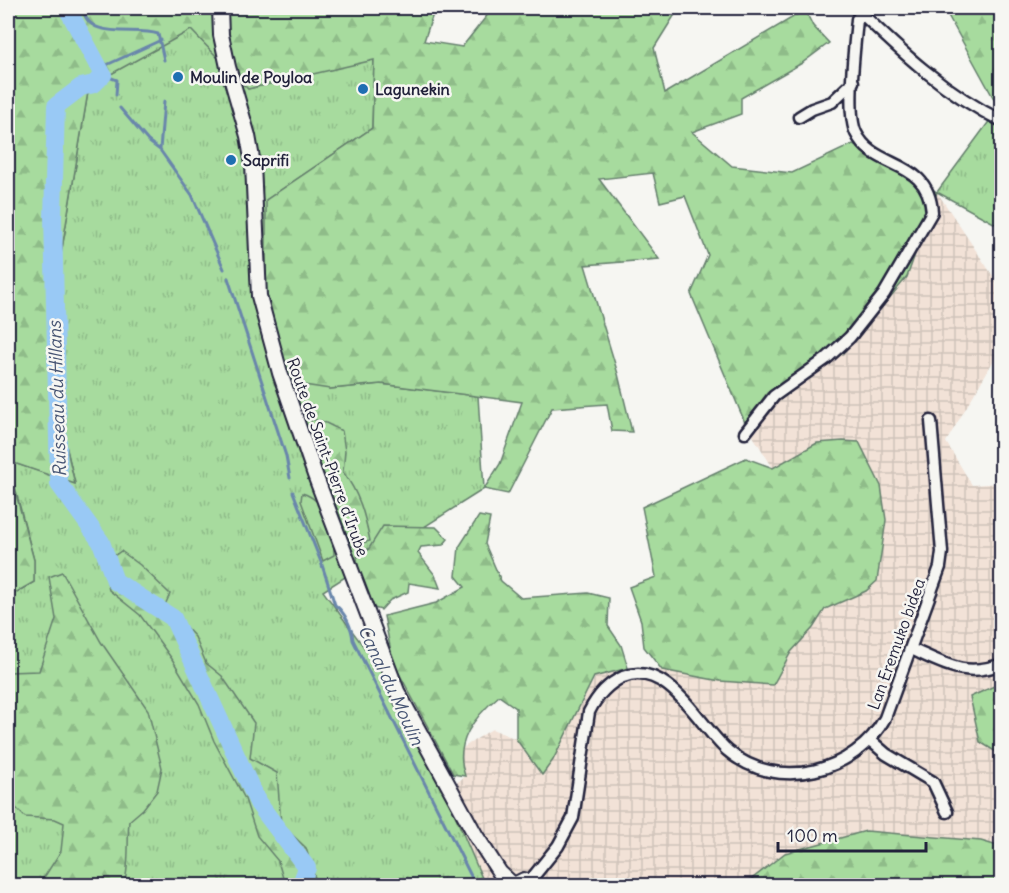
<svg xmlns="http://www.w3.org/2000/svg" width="1009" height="893" viewBox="0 0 1009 893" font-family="Delius,sans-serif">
  <defs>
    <pattern id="industrial-grid" width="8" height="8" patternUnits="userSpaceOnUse" patternTransform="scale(1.5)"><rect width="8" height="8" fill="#f2e2d7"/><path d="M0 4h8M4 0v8" fill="none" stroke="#cfc2b9"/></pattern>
    <pattern id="grass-tufts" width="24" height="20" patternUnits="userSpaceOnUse" patternTransform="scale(1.5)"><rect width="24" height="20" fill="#a7db9e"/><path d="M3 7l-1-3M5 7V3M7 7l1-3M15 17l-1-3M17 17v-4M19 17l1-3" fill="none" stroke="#8fbc89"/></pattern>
    <pattern id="forest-firs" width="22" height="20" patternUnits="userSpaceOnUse" patternTransform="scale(1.5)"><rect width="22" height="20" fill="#a7db9e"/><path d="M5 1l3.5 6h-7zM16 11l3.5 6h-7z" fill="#8fbc89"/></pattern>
  </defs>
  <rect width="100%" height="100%" fill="#f6f6f2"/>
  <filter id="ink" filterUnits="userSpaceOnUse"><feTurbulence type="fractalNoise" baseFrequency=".0167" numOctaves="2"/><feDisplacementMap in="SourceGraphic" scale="12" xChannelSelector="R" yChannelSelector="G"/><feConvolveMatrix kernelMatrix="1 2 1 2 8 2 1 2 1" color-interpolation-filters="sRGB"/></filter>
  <g filter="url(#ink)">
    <path fill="url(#industrial-grid)" d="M 937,192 L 1001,288 L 1001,348 L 946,442 L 972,485 L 1001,483 L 1001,683 L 980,742 L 1001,755 L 1001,847 L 981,841 L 955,840 L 785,853 L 744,885 L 485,885 L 445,793 L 465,776 L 460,763 L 461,749 L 492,729 L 516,739 L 542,775 L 553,760 L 595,677 L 628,668 L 662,670 L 720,681 L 773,685 L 791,652 L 813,628 L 825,609 L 866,591 L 877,581 L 886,520 L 881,486 L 817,443 L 773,468 L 746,425 L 907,277 Z"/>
    <path fill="url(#grass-tufts)" stroke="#647e6c" stroke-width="1.5" d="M 191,29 L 248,89 L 374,59 L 372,128 L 266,200 L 330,389 L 381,384 L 478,396 L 484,489 L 323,591 L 410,710 L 485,885 L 8,886 L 8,597 L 34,582 L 34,560 L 8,461 L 75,483 L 56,403 L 53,303 L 89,86 Z
      M 999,108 L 1001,109 L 1001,227 L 937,192 Z"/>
    <path fill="url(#forest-firs)" stroke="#647e6c" stroke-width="1.5" d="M 8,8 L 435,8 L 424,41 L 462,47 L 493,8 L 679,8 L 654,48 L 665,93 L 805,10 L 813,26 L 829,43 L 802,63 L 741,98 L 741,114 L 692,132 L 732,166 L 792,173 L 853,144 L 937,192 L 907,277 L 843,353 L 746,425 L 691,294 L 708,255 L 685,196 L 660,202 L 653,173 L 599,179 L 659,259 L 585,265 L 618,374 L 632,432 L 612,431 L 607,404 L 552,408 L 508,494 L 484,489 L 500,464 L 522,402 L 381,384 L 330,389 L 291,383 L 266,312 L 266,200 L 372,128 L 374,60 L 248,89 L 191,30 L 89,86 L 53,303 L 56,403 L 75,484 L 8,461 Z
      M 944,8 L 1001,8 L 1001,109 L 999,108 Z
      M 311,419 L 324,422 L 342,431 L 345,451 L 343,472 C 359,493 365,515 370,541 L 351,546 L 311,440 Z
      M 843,441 L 859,442 L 881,486 L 886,520 L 877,581 L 866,591 L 825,609 L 813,628 L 791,652 L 773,685 L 720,681 L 662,670 L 644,647 L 641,621 L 629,587 L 656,577 L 642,507 L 746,458 L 773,468 L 817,443 Z
      M 8,465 L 34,560 L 34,582 L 8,597 Z
      M 302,493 C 328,501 334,531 334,555 L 323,561 L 301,501 Z
      M 479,516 L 490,518 L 485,544 L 501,581 L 521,598 L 588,593 L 609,598 L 608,626 L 621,645 L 628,668 L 594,677 L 553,760 L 542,775 L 516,739 L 516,708 L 499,696 C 474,717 453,743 465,776 L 453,774 L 393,662 L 384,616 L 436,603 L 465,587 L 456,576 L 459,547 Z
      M 383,526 L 436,527 L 448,539 L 443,545 L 421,547 L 418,553 L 435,575 L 440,588 L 409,583 L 408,592 L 390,600 L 381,610 L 374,608 L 359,578 L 357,557 L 368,550 Z
      M 121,551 L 140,565 L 170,594 L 165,605 L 195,637 L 206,663 L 222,676 L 254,723 L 250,758 L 277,773 L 281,824 L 306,848 L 317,885 L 285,885 L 278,861 L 257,836 L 245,799 L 214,741 L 199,704 L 172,659 L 140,615 L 109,590 L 103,564 Z
      M 62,572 L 101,642 L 148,710 L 162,768 L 157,791 L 143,809 L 129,821 C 127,842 130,865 124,885 L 46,885 L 43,879 L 61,851 L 64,823 L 55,819 L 25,817 L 8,800 L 8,672 L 39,671 L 56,619 L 49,577 Z
      M 1001,683 L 1001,755 L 980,742 L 970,697 Z
      M 866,831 L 981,841 L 1001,847 L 1001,885 L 744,885 L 785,853 Z"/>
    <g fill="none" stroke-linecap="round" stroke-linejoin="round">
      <path stroke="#6986ab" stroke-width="3" d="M 83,8 C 87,42 136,26 158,34 L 164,60
        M 100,68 L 161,40
        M 103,75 L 117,80 L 116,95
        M 164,101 L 160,150 L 192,195 L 224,269
        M 120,108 L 148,141 L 160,150
        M 228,278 L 286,456 L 290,478
        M 293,492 L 321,562 L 335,605 C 345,612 352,628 353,640 L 476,886"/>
      <path stroke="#99c9f5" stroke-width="18" d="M 67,8 L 103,75 L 94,84 L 81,87 L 56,106 L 53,217 L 59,484 L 101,542 L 115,581 L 173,618 L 258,803 L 307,868 L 300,886"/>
      <defs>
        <path id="minor" d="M 856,8 C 900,51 946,94 1002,121
          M 799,117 L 812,109 L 832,102 L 853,82
          M 745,433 L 774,396 L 826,359 L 850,337 L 884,294 L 932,212 C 928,157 874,171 856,133 C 846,113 855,44 857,19 L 862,13
          M 911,649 C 945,664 964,678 1002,664
          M 871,741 L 886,754 L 933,782 L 947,812
          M 529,882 L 558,846 L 573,818 L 589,712 C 597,696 607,684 623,677 C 668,659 700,727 728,751 C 778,793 856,772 885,718 L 940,567 L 942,552 L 931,421"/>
        <path id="tertiary" d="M 220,8 L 221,35 L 228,67 L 248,136 L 253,164 L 259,296 L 280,373 L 315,475 L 397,691 L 476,836 L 500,873 L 512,884
          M 512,886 L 524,880 L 532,886"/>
      </defs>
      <use href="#minor" stroke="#22223b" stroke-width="15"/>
      <use href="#tertiary" stroke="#22223b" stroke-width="18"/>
      <use href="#minor" stroke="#f6f6f2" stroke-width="10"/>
      <use href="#tertiary" stroke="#f6f6f2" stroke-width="14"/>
    </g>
  </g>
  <g fill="#1f6fb2" stroke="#f6f6f2" stroke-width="2">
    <circle cx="178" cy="77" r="6"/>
    <circle cx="363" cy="89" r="6"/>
    <circle cx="231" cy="160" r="6"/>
  </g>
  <g text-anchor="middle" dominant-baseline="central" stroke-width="5" stroke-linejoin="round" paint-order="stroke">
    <g font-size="16" font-weight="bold" fill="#22223b" stroke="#f6f6f2" text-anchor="start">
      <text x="190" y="77">Moulin de Poyloa</text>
      <text x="375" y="89">Lagunekin</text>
      <text x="243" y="160">Saprifi</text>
    </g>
    <g font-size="16" fill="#22223b" stroke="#f6f6f2">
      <text transform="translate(328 457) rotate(70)">Route de Saint-Pierre d'Irube</text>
      <text transform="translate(896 644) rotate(-70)">Lan Eremuko bidea</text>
    </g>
    <g font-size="18" font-style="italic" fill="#465473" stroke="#f6f6f2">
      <text transform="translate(57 399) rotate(-92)">Ruisseau du Hillans</text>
      <text transform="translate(391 685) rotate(65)">Canal du Moulin</text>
    </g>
  </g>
  <rect width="1009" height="893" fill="none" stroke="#f6f6f2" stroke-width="30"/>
  <rect x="15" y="15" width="979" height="863" fill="none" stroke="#22223b" stroke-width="2" filter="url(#ink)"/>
  <path d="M778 842v9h148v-9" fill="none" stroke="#22223b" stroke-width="3"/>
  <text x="787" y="842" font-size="18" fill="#22223b" stroke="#f6f6f2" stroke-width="4.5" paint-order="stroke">100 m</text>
</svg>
